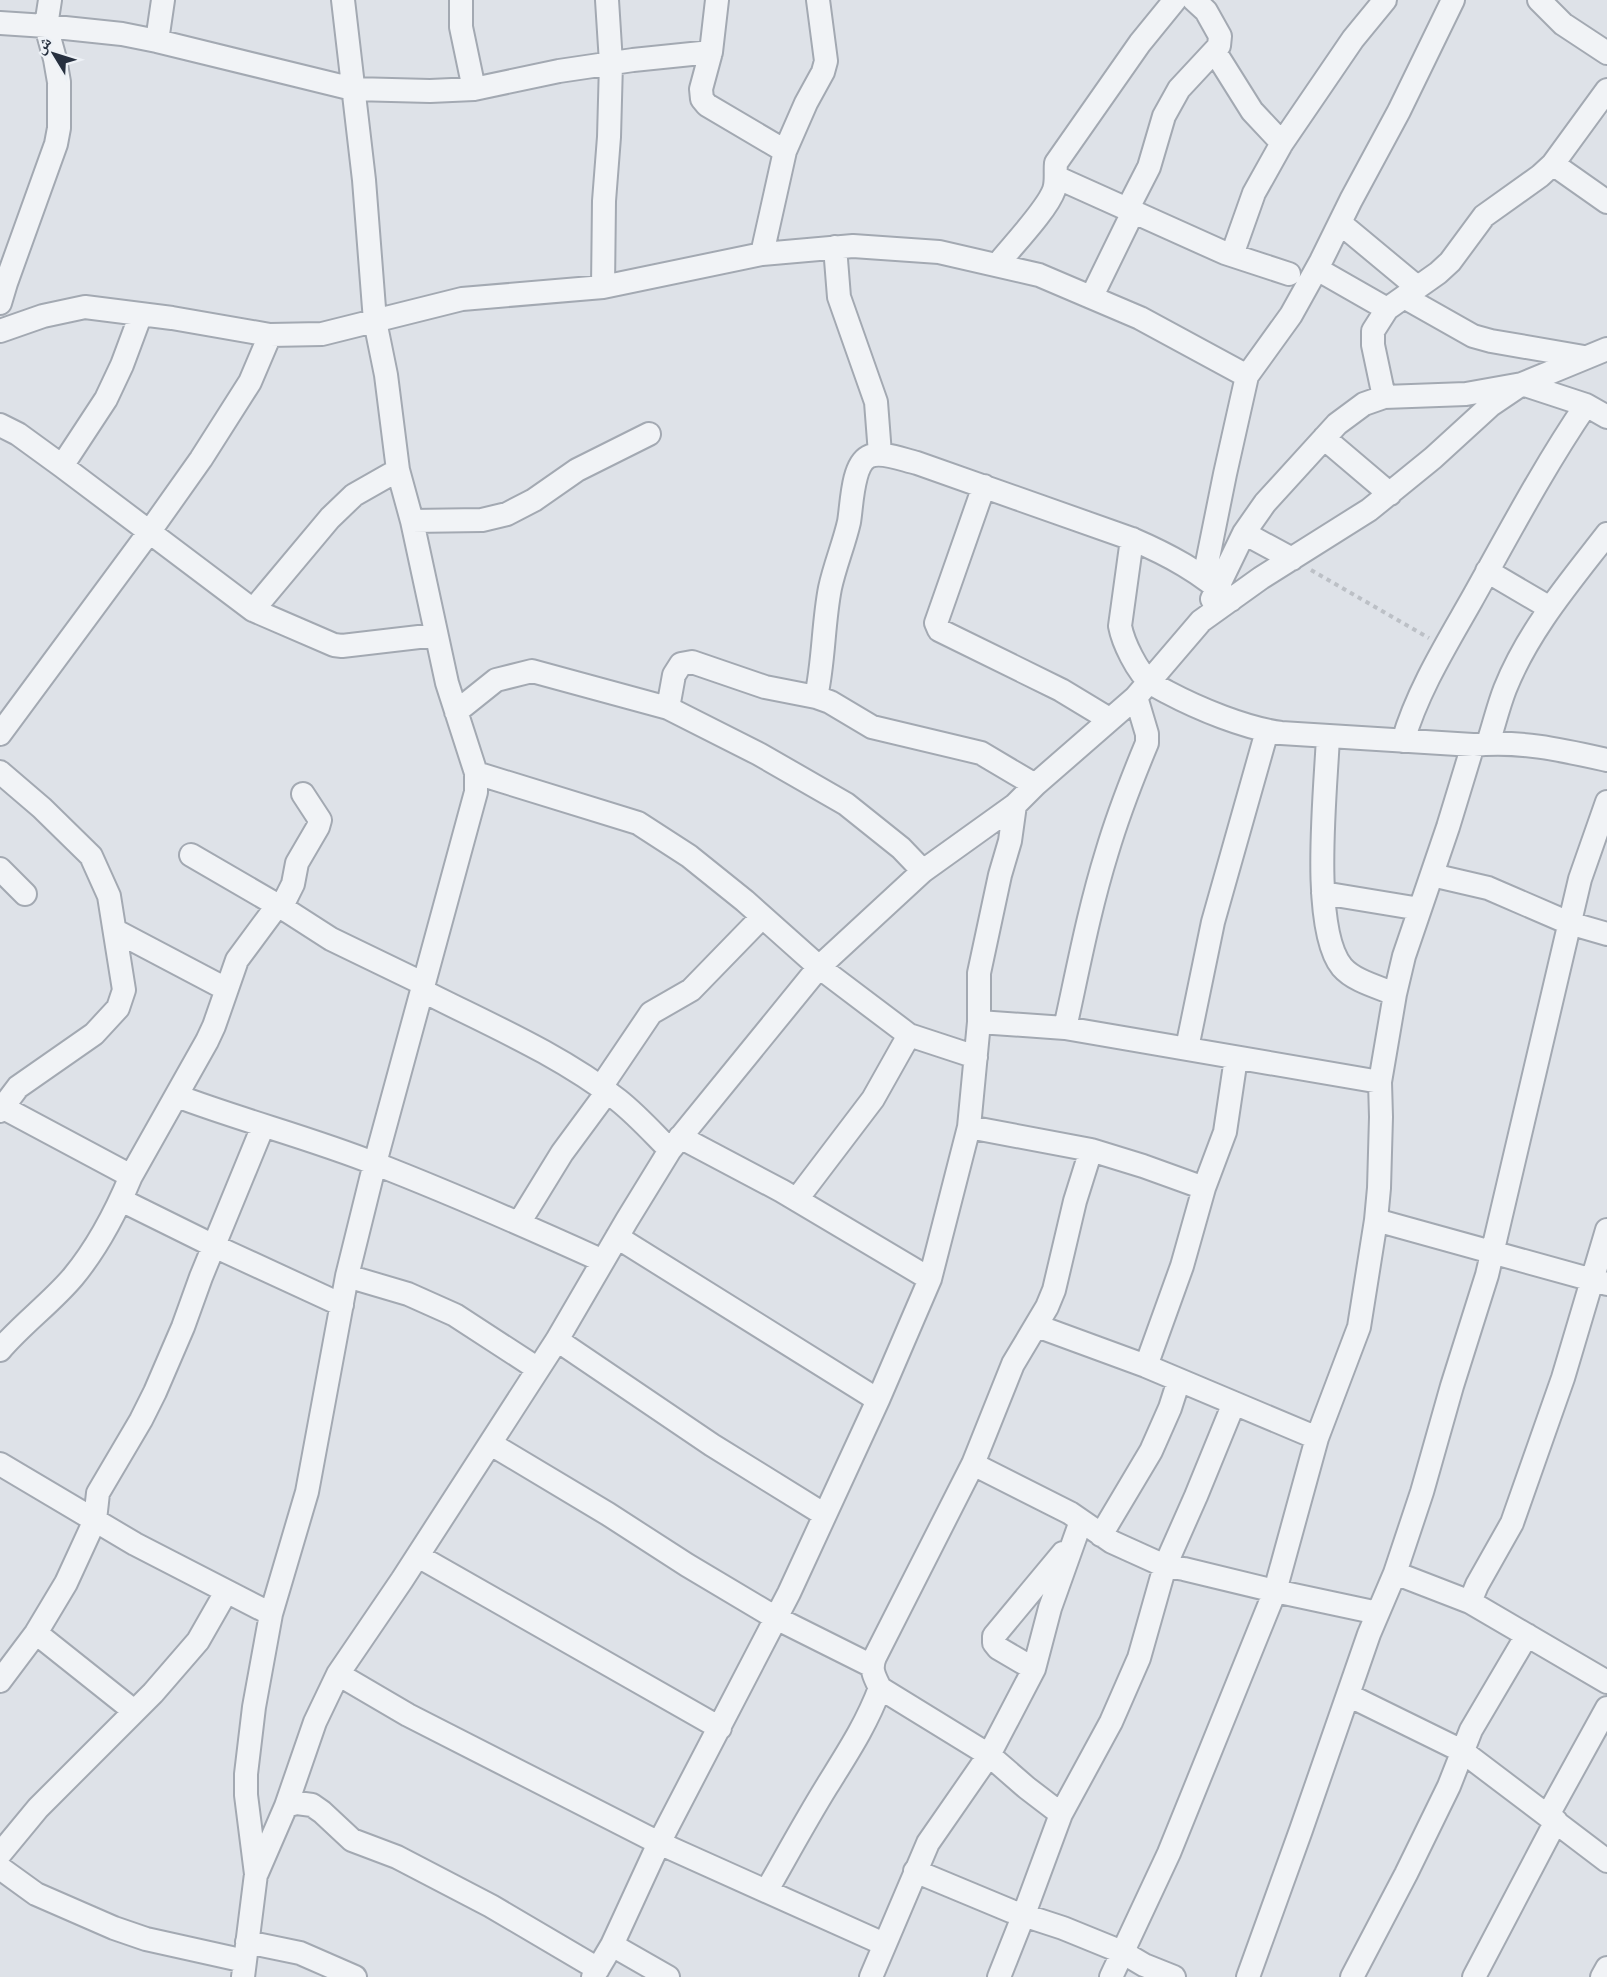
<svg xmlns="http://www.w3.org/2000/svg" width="1607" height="1977" viewBox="0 0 1607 1977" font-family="Commissioner,'Noto Naskh Arabic',sans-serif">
  <rect width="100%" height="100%" fill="#dee2e8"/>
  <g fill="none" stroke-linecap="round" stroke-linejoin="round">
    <defs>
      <path id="street" d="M 461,0 L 461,27 L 474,89
        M 717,0 L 711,52 L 701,89 L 702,99 L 707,105 L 785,151
        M 1539,0 L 1563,24 L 1607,53
        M 0,23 L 46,26 L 122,34 L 157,41 L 353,89 L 430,91 L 474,89 L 559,71 L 633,60 L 711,52
        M 157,41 L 163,0
        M 1215,52 L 1252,111 L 1282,143
        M 1553,164 L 1607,202
        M 1056,177 L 1225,253 L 1289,274
        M 1127,210 L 1149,167 L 1164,116 L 1179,89 L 1219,46 L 1220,36 L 1206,11 L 1194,0
        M 1340,223 L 1417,287
        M 835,247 L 839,297 L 876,402 L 880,454
        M 762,254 L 785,151 L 806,103 L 823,72 L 826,61 L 818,0
        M 1232,255 L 1254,193 L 1282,143 L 1353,39 L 1385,0
        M 997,265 C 1011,247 1047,210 1054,190 C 1057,181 1055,172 1056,163 L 1140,43 L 1175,0
        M 1317,269 L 1387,309
        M 603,287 L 604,201 L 609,137 L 611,63 L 607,0
        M 1092,296 L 1133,212
        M 1404,297 L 1473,336 L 1491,341 L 1584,357
        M 0,303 L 6,283 L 56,144 L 59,128 L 59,82 L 55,59 L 46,26 L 50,0
        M 0,331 L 43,316 L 85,307 L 172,318 L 270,335 L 322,334 L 462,299 L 603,287 L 762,254 L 853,246 L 939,252 L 1039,275 L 1140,318 L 1247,376
        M 1384,397 L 1373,345 L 1373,331 L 1387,309 L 1438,273 L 1450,262 L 1484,216 L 1540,176 L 1553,164 L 1607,90
        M 0,425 L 18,434 L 62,466 L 253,610 L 334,645 L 342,646 L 436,635
        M 1324,438 L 1390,494
        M 62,466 L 106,399 L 122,365 L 141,314
        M 984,486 L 936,623 L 939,630 L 1061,690 L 1109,719
        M 412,521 L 482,520 L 507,514 L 534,500 L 577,470 L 649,434
        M 1244,533 L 1292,559
        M 1132,539 L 1120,626 C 1123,642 1137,672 1151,683 C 1155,686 1162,689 1167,692 C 1199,709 1245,728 1281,733 L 1473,745 C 1519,740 1562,750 1607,760
        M 1487,571 L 1550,608
        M 1203,576 L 1207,563 L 1225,474 L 1247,376 L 1291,315 L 1321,261 L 1351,200 L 1399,111 L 1453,0
        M 1212,599 L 1244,533 L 1265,503 L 1337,424 L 1364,404 L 1384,397 L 1466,394 L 1522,384 L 1586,405 L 1607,417
        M 253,610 L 330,518 L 354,495 L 398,470
        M 816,697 C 824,661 823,624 830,588 C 835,565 844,544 849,522 C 852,505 852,466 868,457 C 881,450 903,460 917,463 L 1132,539 C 1169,555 1201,572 1231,600
        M 668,708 L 674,675 L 681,664 L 692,662 L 765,687 L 816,697 L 830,702 L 872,727 L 981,753 L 1035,785
        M 456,712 L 496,680 L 532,671 L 668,708 L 759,754 L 846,804 L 901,848 L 923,871
        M 0,734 L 150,531 L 201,459 L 250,382 L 270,335
        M 1328,736 C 1326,788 1310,928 1342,967 C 1354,981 1378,987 1395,994
        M 1403,741 C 1417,692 1446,645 1471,601 C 1508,535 1543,468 1586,405
        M 1488,743 C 1494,725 1498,707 1505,689 C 1528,631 1569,583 1607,534
        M 0,772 L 42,808 L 91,856 L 109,896 L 124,990 L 118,1008 L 94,1034 L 18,1087 L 0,1111
        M 476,773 L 638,823 L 689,856 L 745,901 L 819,967 L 909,1035 L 976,1057
        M 191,855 L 289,912 L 331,939 L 424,984
        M 0,869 L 25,894
        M 1432,875 L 1488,888 L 1569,923 L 1607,934
        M 1323,893 L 1420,909
        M 281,908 L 293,884 L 297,863 L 318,827 L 320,820 L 303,794
        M 116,931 L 226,989
        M 423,991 C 488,1024 559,1054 618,1100 C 637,1115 653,1133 670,1150
        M 979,1022 L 1065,1028 L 1380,1082
        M 1065,1028 C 1078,969 1089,910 1107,852 C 1118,815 1132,779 1147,743 L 1147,734 L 1136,697
        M 1187,1048 L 1213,922 L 1267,731
        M 601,1087 L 651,1013 L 691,990 L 762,917
        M 177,1096 C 243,1121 311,1138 376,1164 C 453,1194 528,1227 603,1261
        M 2,1107 L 131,1176
        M 969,1127 L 1091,1150 L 1143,1166 L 1204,1188
        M 680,1137 L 782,1191 L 930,1279
        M 797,1199 L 873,1099 L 909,1035
        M 121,1200 L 214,1246 L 342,1305
        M 1376,1220 L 1607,1284
        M 519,1223 L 562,1153 L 607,1092
        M 617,1237 L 878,1400
        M 347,1276 L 408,1294 L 455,1315 L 538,1369
        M 1037,1326 L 1146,1366 L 1317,1438
        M 557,1340 L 712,1445 L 825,1515
        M 0,1350 C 22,1324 51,1303 73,1277 C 97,1248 116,1212 131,1176 L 207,1041 L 214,1026 L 237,960 L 277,906
        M 1146,1366 L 1182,1266 L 1204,1188 L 1225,1132 L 1236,1058
        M 491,1444 L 608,1514 L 687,1565 L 776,1618 L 872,1666
        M 0,1464 L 135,1544 L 271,1614
        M 973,1464 L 1070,1513 L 1112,1542 L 1165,1566 L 1184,1569 L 1275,1591 L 1378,1613
        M 1101,1535 L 1151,1451 L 1170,1408 L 1179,1380
        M 418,1556 L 720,1728
        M 1395,1573 L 1470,1602 L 1607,1682
        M 1470,1602 L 1477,1585 L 1512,1523 L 1563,1378 L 1607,1230
        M 36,1633 L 134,1711
        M 1034,1669 L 998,1648 L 994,1643 L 994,1636 L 1063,1553
        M 338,1674 L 408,1715 L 659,1843 L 884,1944
        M 0,1681 L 36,1633 L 66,1583 L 95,1520 L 98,1493 L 141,1420 L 155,1392 L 183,1327 L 201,1277 L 263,1126
        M 880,1688 L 989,1755 L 1027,1788 L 1061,1814
        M 1348,1695 L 1462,1751 L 1607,1861
        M 286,1806 L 297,1803 L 312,1805 L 322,1812 L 352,1840 L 397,1857 L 491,1906 L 598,1969
        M 1548,1815 L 1607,1708
        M 0,1854 L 38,1808 L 153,1693 L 198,1641 L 226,1592
        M 0,1868 L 36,1894 L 114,1928 L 146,1939 L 245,1961
        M 915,1871 L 1011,1911 L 1063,1928 L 1122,1952 L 1144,1965 L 1174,1977
        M 257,1873 L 286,1806 L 315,1722 L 338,1674 L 402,1580 L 557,1340 L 627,1220 L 670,1150 L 819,967 L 923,871 L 1015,805
        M 767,1890 C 787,1855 806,1820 827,1786 C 848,1752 866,1725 880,1688 C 874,1676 870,1669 875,1657 L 973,1464 L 1013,1364 L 1047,1307 L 1054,1290 L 1075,1201 L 1091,1150
        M 247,1942 L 300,1953 L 355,1977
        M 612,1945 L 668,1977
        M 243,1977 L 256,1874 L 246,1795 L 246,1774 L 254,1707 L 271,1614 L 307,1492 L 347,1276 L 375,1163 L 476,792 L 476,773 L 447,683 L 412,521 L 398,470 L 386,375 L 375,321 L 364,180 L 343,0
        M 593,1977 L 612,1945 L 659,1843 L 789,1593 L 878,1400 L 930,1279 L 969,1127 L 979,1022 L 979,973 L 1000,875 L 1010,841 L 1015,805 L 1035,785 L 1136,697 L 1201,621 L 1261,578 L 1369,510 L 1433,458 L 1491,405 L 1522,384 L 1607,349
        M 871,1977 L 928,1843 L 989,1755 L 1034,1669 L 1050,1608 L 1081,1521
        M 999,1977 L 1024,1914 L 1061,1814 L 1111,1722 L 1139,1658 L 1165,1566 L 1196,1496 L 1234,1403
        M 1111,1977 L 1169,1853 L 1275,1591 L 1317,1438 L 1359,1327 L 1376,1220 L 1379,1188 L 1381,1117 L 1380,1082 L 1395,994 L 1404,956 L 1448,827 L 1473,745
        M 1248,1977 L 1301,1830 L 1369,1634 L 1395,1573 L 1422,1492 L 1452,1386 L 1487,1275 L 1580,879 L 1607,802
        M 1352,1977 L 1406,1874 L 1449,1786 L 1471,1730 L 1527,1635
        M 1474,1977 L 1556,1821
        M 1602,1977 L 1607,1968"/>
    </defs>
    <use href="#street" stroke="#a3a9b2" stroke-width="26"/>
    <path stroke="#bcc0c6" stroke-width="4" stroke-dasharray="4.5 4.5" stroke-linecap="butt" d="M 1311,570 L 1429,638"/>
    <use href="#street" stroke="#f1f3f6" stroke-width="22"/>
  </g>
  <g transform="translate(54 54) rotate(308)" stroke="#edf1f6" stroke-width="4.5" paint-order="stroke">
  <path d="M0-4.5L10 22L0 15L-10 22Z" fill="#27303f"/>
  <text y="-9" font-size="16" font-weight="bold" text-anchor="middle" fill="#27303f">ش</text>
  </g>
</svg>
